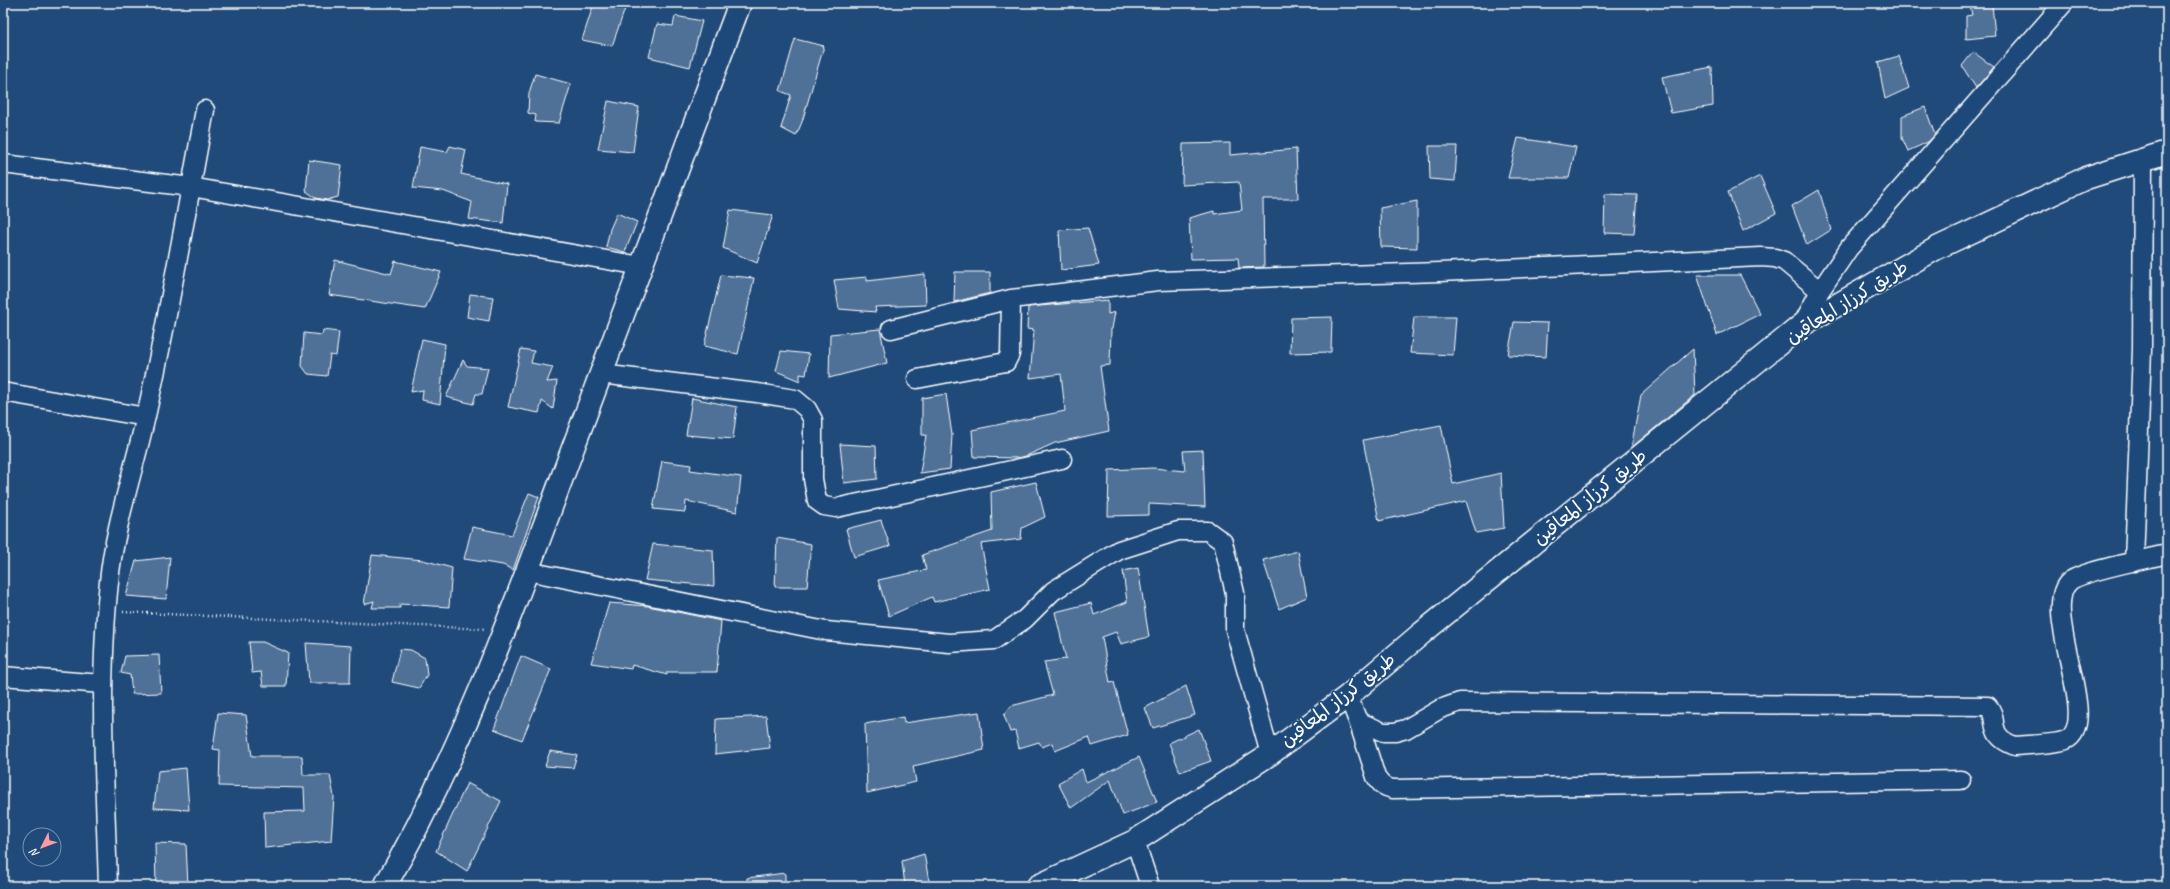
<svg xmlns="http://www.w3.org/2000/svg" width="2170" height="889" viewBox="0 0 2170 889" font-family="Caveat,'Playpen Sans Arabic',sans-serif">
  <rect width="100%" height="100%" fill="#1f4a7a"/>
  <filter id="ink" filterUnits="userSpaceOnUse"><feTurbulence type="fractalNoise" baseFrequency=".025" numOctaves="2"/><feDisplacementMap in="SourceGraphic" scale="8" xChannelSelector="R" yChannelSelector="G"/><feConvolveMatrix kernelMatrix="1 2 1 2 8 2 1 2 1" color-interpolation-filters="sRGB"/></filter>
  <g filter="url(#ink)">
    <path fill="#507197" stroke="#fff" d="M 594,3 L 627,3 L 612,46 L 582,40 Z
      M 1992,4 L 1995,36 L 1966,39 L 1966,16 L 1972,15 L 1970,5 Z
      M 675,16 L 702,21 L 690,67 L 649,57 L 657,24 L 673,26 Z
      M 795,39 L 824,46 L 802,122 L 796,136 L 781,128 L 791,95 L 780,91 Z
      M 1973,52 L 1994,67 L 1976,88 L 1962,66 Z
      M 1899,56 L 1909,88 L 1885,99 L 1878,62 Z
      M 1712,67 L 1713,106 L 1671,113 L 1662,77 Z
      M 535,74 L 571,84 L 559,123 L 535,122 L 536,115 L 528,113 L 529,93 Z
      M 608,101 L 639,107 L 633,152 L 598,149 Z
      M 1925,107 L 1935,135 L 1928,142 L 1908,151 L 1902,138 L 1902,116 Z
      M 1518,138 L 1576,147 L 1569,178 L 1508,178 Z
      M 1230,143 L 1230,155 L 1296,149 L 1298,199 L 1263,199 L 1264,267 L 1239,268 L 1238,258 L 1191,259 L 1189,218 L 1214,211 L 1214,214 L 1242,210 L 1239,182 L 1182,185 L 1183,144 Z
      M 450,146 L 466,150 L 461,174 L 507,184 L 503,223 L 469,219 L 472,202 L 443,191 L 413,188 L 420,147 L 447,152 Z
      M 1429,146 L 1457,146 L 1455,181 L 1430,179 Z
      M 309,160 L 342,165 L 338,197 L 327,200 L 316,198 L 306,191 Z
      M 1760,176 L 1776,213 L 1743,231 L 1728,192 Z
      M 1819,190 L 1831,230 L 1807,245 L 1792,206 Z
      M 1605,194 L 1637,195 L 1634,234 L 1604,233 Z
      M 1417,201 L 1417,248 L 1381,247 L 1380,208 Z
      M 730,210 L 773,215 L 757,263 L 723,248 Z
      M 617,213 L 637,222 L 625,252 L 606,247 L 610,229 Z
      M 1088,228 L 1099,265 L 1061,270 L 1059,230 Z
      M 335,260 L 391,274 L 395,261 L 441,272 L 425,309 L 329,295 Z
      M 955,272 L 990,272 L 990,293 L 954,302 Z
      M 925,274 L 926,305 L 875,307 L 876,312 L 839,309 L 834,280 L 867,277 L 867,281 Z
      M 721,275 L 754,278 L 738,354 L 704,346 Z
      M 1697,275 L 1740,275 L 1760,314 L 1717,335 Z
      M 470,294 L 493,297 L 489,321 L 467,317 Z
      M 1108,300 L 1108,314 L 1115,312 L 1112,329 L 1111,329 L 1110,365 L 1100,366 L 1109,431 L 1055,443 L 1026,456 L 1016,458 L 974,457 L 972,430 L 1065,411 L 1061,374 L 1030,378 L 1034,330 L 1027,329 L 1028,307 Z
      M 1332,317 L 1331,352 L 1290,353 L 1291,318 Z
      M 1414,317 L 1456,317 L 1453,355 L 1410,353 Z
      M 1514,322 L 1548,323 L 1546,357 L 1508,355 Z
      M 880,329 L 887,363 L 829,378 L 830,334 Z
      M 323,330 L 339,332 L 336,356 L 330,355 L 327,376 L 308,374 L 302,366 L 304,333 L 322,335 Z
      M 422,339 L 445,344 L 440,404 L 422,400 L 423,390 L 411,392 Z
      M 521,349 L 534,351 L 531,363 L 553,367 L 547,382 L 557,381 L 553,409 L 542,401 L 539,413 L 508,407 Z
      M 1693,349 L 1695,395 L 1631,448 L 1641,395 Z
      M 781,351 L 809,354 L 806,375 L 800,374 L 800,381 L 776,371 Z
      M 463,360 L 467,366 L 488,368 L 482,394 L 476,394 L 473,404 L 446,397 Z
      M 946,394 L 952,435 L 950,469 L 920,473 L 926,435 L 922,435 L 922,398 Z
      M 692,398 L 737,407 L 733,439 L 686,435 Z
      M 1441,425 L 1453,484 L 1501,473 L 1504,528 L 1476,533 L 1466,501 L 1379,521 L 1363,440 Z
      M 840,444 L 876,446 L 877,479 L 844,483 Z
      M 1203,450 L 1205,507 L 1149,504 L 1149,515 L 1108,516 L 1109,470 L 1153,468 L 1185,471 L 1183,451 Z
      M 662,461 L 691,465 L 690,470 L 741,477 L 737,512 L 686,501 L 685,512 L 653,509 Z
      M 1036,482 L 1045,517 L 1022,528 L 1021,539 L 981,544 L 990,589 L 934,602 L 932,597 L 889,616 L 878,580 L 926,570 L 922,555 L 992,531 L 991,492 Z
      M 529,493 L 539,497 L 513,570 L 503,565 L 464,559 L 472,527 L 512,535 Z
      M 881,520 L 890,546 L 854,557 L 846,529 Z
      M 777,538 L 811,544 L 807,587 L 775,587 Z
      M 653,544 L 713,550 L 714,586 L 645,580 Z
      M 1298,551 L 1307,597 L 1279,609 L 1263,560 Z
      M 372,555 L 423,560 L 452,568 L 449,607 L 400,604 L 400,608 L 372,608 L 374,601 L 364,604 Z
      M 170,557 L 166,599 L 126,596 L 136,561 Z
      M 1138,568 L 1149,637 L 1121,644 L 1116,632 L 1102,637 L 1110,683 L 1114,682 L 1128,735 L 1092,746 L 1089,737 L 1055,751 L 1052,743 L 1042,747 L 1039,742 L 1019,748 L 1015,731 L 1010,732 L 1004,715 L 1011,706 L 1053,695 L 1044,662 L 1066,659 L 1055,612 L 1091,603 L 1094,615 L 1127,602 L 1123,571 Z
      M 609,603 L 648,606 L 721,621 L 717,672 L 667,672 L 667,675 L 632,665 L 631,669 L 591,663 Z
      M 249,642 L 263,642 L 288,653 L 286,686 L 263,686 L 261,672 L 252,673 Z
      M 306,643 L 351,646 L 350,683 L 309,683 Z
      M 400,649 L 411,650 L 425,658 L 427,675 L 419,688 L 392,682 Z
      M 159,655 L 161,693 L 132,694 L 130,675 L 121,673 L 125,656 Z
      M 521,656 L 551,669 L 522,740 L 494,729 Z
      M 1186,686 L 1195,715 L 1153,728 L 1145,708 Z
      M 979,712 L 984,750 L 913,766 L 916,782 L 867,793 L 865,724 L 903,717 L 904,723 Z
      M 218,713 L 246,715 L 252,756 L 302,756 L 303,775 L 330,775 L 334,797 L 331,841 L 265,848 L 264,812 L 305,811 L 304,788 L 219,786 L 220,750 L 213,749 Z
      M 766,716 L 770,748 L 715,754 L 716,719 Z
      M 1199,729 L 1211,761 L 1180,772 L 1169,743 Z
      M 550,751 L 577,755 L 573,768 L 545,766 Z
      M 1139,757 L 1157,802 L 1123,815 L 1110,780 L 1071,808 L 1058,783 L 1082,769 L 1086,782 Z
      M 186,768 L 189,810 L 154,808 L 158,771 Z
      M 467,783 L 501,801 L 467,871 L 436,851 Z
      M 155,843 L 186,844 L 188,886 L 156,886 Z
      M 924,854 L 930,886 L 905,886 L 902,861 Z
      M 785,873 L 785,886 L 747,886 L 747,878 Z"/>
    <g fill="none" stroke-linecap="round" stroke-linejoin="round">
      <defs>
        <path id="minor" d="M 3,164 L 191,187 L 641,266
          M 1802,325 L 1820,291 L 1849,248 L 2064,3
          M 891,329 L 1011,299 L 1158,281 L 1440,272 L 1761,257 L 1775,258 L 1784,261 L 1820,291
          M 601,374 L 757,393 L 795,399 L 807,409 L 813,420 L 813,479 L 817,501 L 824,506 L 836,508 L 1062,459
          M 917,379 L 1006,362 L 1010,354 L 1011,299
          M 3,392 L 146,417
          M 2134,562 L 2142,350 L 2143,160
          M 527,571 L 826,631 L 949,643 L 994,640 L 1025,619 L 1053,591 L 1119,550 L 1178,531 L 1208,531 L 1223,542 L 1235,593 L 1235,630 L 1270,754
          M 3,676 L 102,684
          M 1348,696 L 1358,721 L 1383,732 L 1395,732 L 1406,729 L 1440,709 L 1460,702 L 1988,706 C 2000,719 1985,735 2015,746 C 2026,745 2057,744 2066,740 C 2103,722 2038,607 2070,581 C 2083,571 2147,559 2167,554
          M 1358,721 L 1376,777 C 1381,785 1384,787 1393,789 L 1961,780
          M 1135,841 L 1150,886
          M 108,886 C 105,785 98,683 109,582 C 114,528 134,470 146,416 C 169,315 186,212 205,110"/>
        <path id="tertiary" d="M 385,886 C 463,750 516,602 570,456 C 626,305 683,154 740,3
          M 1038,886 L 1135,841 L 1270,754 L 1348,696 L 1422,633 L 1802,325 L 1937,248 L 2086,178 L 2167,152"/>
      </defs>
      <use href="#minor" stroke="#fff" stroke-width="21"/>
      <use href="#tertiary" stroke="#fff" stroke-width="25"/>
      <path stroke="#fff" stroke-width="2.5" stroke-dasharray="1 3" stroke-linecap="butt" d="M 123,612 L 486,629"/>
      <use href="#minor" stroke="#1f4a7a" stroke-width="18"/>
      <use href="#tertiary" stroke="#1f4a7a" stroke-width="22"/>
    </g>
  </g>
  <g text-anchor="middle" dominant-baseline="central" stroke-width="3.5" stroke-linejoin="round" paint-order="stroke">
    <g font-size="19" fill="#fff" stroke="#1f4a7a">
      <text transform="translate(1847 302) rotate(-32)">طريق كرزاز المعاقين</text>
      <text transform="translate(1590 497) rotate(-39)">طريق كرزاز المعاقين</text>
      <text transform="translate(1338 700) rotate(-38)">طريق كرزاز المعاقين</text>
    </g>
  </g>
  <rect width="2170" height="889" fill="none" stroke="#1f4a7a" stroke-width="16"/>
  <rect x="8" y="8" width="2154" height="873" fill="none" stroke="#fff" stroke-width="1.5" filter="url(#ink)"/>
  <g transform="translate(42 847) rotate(228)"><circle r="19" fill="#1f4a7a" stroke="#7992af"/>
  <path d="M0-3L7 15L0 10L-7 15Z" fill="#ff9aa2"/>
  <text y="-6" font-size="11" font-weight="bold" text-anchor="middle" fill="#ffffff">N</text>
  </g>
</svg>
